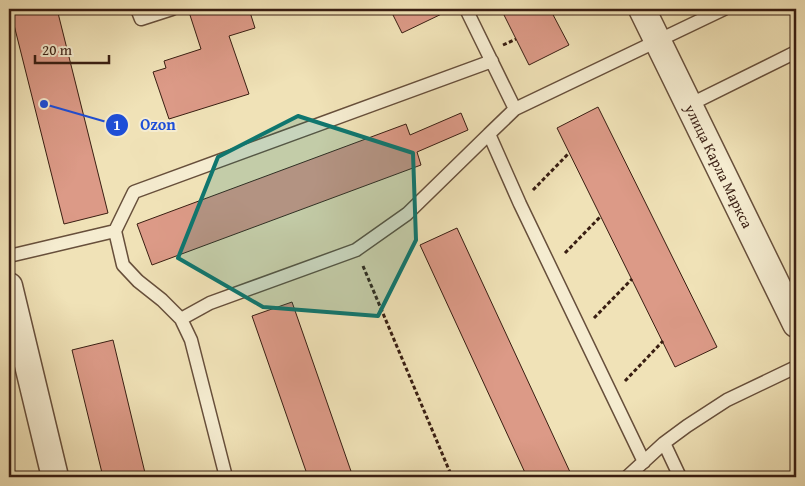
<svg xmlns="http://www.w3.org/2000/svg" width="805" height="486" viewBox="0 0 805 486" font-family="'Gentium Book Plus',serif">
  <rect width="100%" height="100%" fill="#f0e2b7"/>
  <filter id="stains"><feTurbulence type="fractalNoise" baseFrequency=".004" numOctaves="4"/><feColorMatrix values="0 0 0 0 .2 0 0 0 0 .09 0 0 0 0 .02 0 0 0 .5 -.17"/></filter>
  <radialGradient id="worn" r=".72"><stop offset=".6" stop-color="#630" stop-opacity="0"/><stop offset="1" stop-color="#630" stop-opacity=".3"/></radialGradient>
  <path fill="#dc9a87" stroke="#391e12" d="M 10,9 L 57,9 L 108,213 L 64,224 Z
    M 188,9 L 249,9 L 255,28 L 229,36 L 249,94 L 169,119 L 153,72 L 166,68 L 164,61 L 201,49 Z
    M 390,9 L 452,9 L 402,33 Z
    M 501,9 L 550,9 L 569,45 L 529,65 Z
    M 598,107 L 717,347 L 675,367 L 557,128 Z
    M 461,113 L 468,130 L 417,152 L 421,165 L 152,265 L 137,224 L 406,124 L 410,135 Z
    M 457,228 L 570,472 L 559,477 L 527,477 L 420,245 Z
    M 292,302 L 353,477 L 308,477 L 252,316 Z
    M 113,340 L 146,477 L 103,477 L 72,350 Z"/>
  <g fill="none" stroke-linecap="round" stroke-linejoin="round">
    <defs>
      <path id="service" d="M 137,9 L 141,19 L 172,9
        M 466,9 L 515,109
        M 689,105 L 796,52
        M 115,231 L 123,265 L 138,281 L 162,300 L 181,319 L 191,340 L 226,477
        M 9,256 L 115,231 L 134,192 L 492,61
        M 181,319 L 210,303 L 356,250 L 407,214 L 489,134
        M 664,443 L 680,477
        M 644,462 L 520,204 L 489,134 L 515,109 L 724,9
        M 627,477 L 664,443 L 687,426 L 727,400 L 796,367"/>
      <path id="minor" d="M 642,9 L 796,324
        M 9,286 L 55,477"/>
    </defs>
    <use href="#service" stroke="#674f3b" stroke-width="15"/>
    <use href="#minor" stroke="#674f3b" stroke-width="29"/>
    <path stroke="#391e12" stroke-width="3" stroke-dasharray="4 2.5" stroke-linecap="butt" d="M 789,9 L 796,13
      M 503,45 L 516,39
      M 533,190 L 569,153
      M 565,253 L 601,216
      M 363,266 L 452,477
      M 594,318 L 632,279
      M 625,381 L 663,341"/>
    <use href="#service" stroke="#f5ecd0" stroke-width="12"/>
    <use href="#minor" stroke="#f5ecd0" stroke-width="26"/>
  </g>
  <path fill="#0f766e" fill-opacity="0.2" stroke="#0f766e" stroke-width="4" stroke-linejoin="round" d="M 298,116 L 413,153 L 416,240 L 378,316 L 263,307 L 178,258 L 218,157 Z"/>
  <g text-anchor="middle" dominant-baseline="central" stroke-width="4" stroke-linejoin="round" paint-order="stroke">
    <g font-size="15" fill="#391e12" stroke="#f5ecd0">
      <text transform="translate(719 166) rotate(64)">улица Карла Маркса</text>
    </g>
  </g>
  <path fill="none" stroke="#1d4ed8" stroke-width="2" d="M44 104L117 125"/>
  <g fill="#1d4ed8" stroke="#f5ecd0" stroke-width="2">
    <circle cx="44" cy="104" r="5"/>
    <circle cx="117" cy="125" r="12"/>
  </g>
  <g font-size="15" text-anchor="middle" font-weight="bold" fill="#fff">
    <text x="117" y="130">1</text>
  </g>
  <g font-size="16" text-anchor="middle" font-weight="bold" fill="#1d4ed8" stroke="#f5ecd0" stroke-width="4" stroke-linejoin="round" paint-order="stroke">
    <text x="158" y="130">Ozon</text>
  </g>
  <rect width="805" height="486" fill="none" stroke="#f0e2b7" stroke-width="30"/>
  <rect x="10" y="10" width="785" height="466" fill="none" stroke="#391e12" stroke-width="2.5"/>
  <rect x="15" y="15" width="775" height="456" fill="none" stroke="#391e12"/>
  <path d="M35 55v8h74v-8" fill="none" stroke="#391e12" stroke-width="2.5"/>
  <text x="42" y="55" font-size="15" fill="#391e12" stroke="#f5ecd0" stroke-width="4" paint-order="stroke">20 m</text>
  <rect width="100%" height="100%" filter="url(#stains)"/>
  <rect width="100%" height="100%" fill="url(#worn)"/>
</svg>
